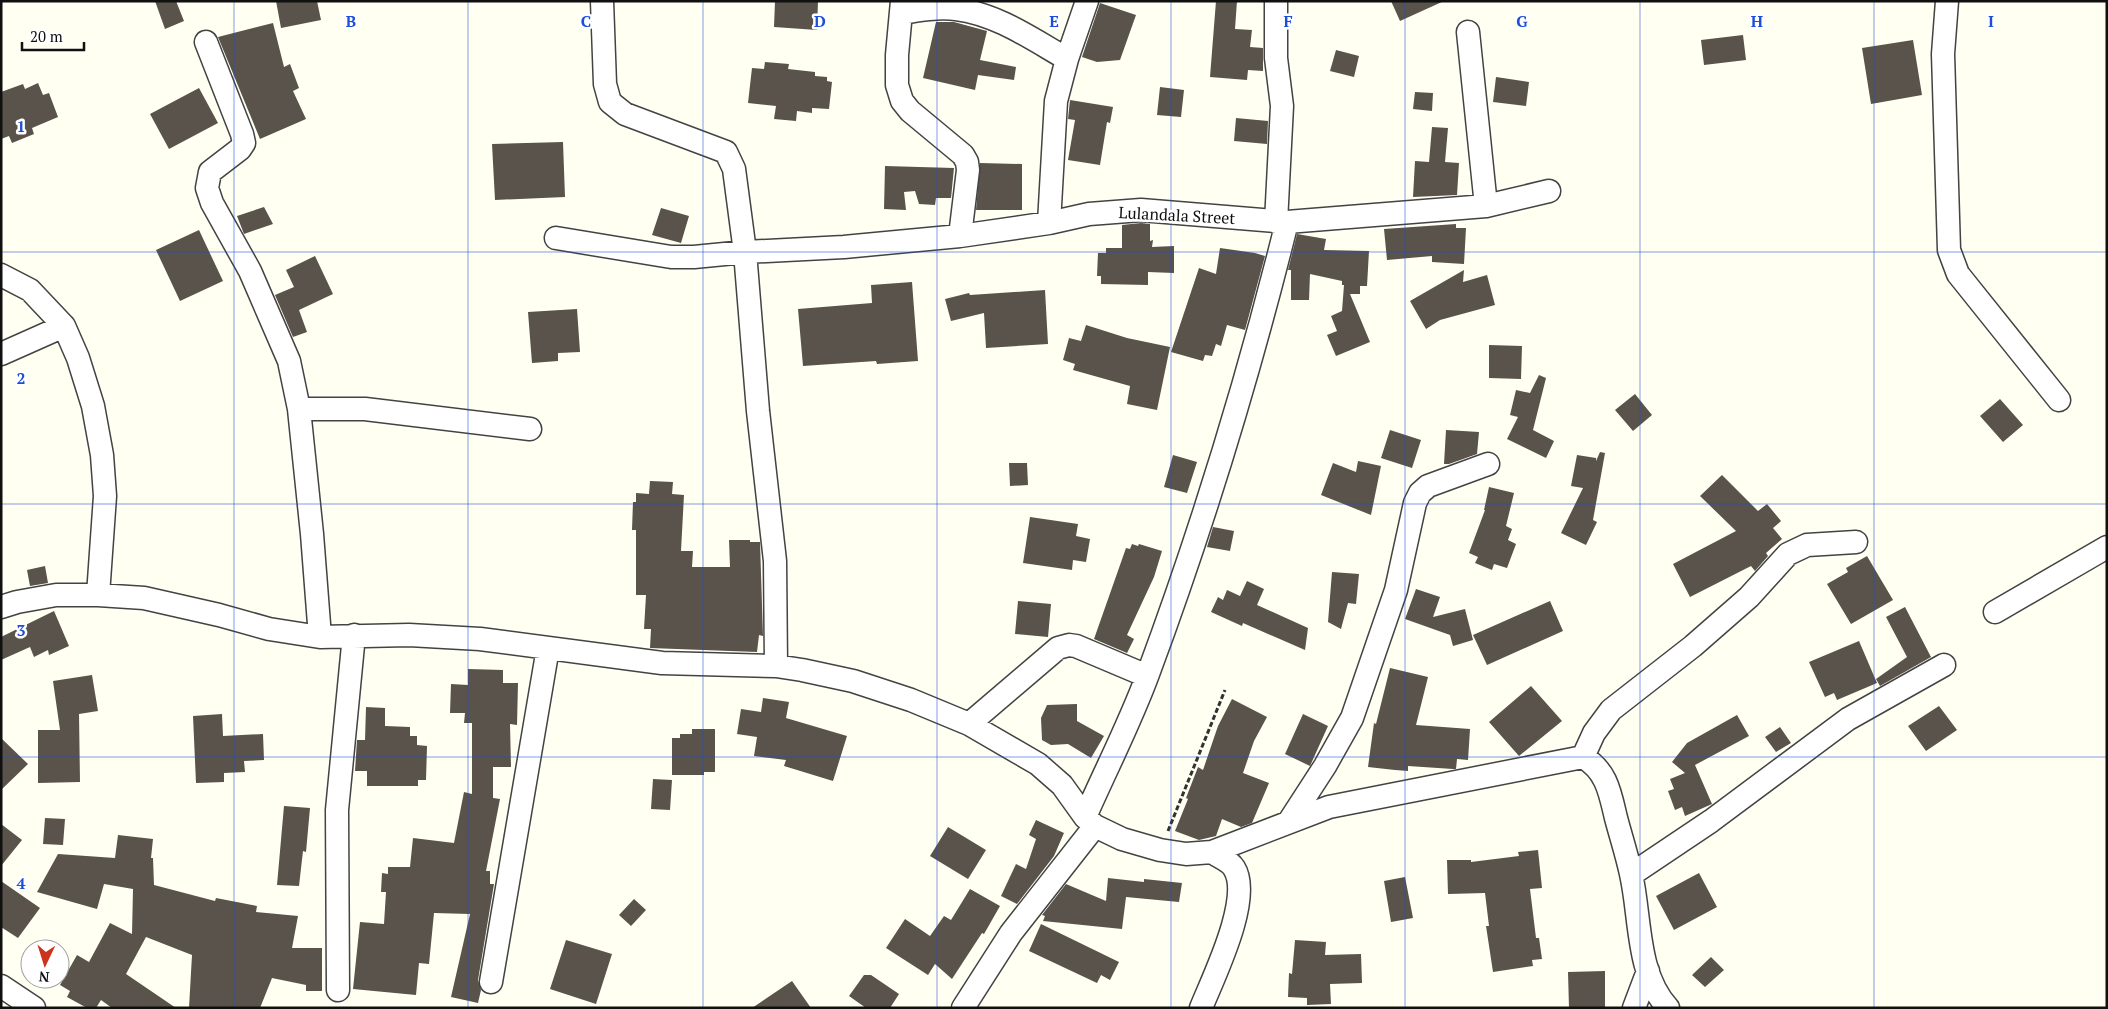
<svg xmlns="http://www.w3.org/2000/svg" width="2108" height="1009" viewBox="0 0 2108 1009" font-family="'PT Serif',serif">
  <rect width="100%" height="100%" fill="#fffff2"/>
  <path fill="#59534b" d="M 155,1 L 176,1 L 184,21 L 165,29 Z
    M 276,1 L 317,1 L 321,20 L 281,28 Z
    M 775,1 L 818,1 L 817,30 L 774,27 Z
    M 1216,1 L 1237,1 L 1235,29 L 1252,30 L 1250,47 L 1263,48 L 1263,71 L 1248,70 L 1247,80 L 1210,77 Z
    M 1391,1 L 1444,1 L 1400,21 Z
    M 1100,3 L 1136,15 L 1120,60 L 1097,62 L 1082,57 Z
    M 936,22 L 954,22 L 987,31 L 980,60 L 1016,67 L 1014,80 L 978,75 L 975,90 L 923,78 Z
    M 273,23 L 284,67 L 290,64 L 299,88 L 293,91 L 306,119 L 260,139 L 218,37 Z
    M 1743,35 L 1746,60 L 1704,65 L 1701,40 Z
    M 1913,40 L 1922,95 L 1871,104 L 1862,48 Z
    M 1336,50 L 1359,56 L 1354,77 L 1330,71 Z
    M 765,62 L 789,64 L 788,69 L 815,72 L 815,76 L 827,77 L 827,81 L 832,82 L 829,109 L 812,108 L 812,113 L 797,111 L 796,121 L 774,119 L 776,106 L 748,103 L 752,68 L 764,69 Z
    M 1496,77 L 1529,82 L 1526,106 L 1493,102 Z
    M 38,83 L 43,95 L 49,93 L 58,117 L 32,128 L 34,134 L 12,143 L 9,136 L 1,139 L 1,92 L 23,84 L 25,89 Z
    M 1160,87 L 1184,90 L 1181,117 L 1157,115 Z
    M 199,88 L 218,123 L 169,149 L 150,114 Z
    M 1415,92 L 1433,93 L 1432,111 L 1413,109 Z
    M 1070,100 L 1113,107 L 1110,123 L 1107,122 L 1100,165 L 1068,160 L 1075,120 L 1068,119 Z
    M 1236,118 L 1268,121 L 1267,144 L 1234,141 Z
    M 1432,127 L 1448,128 L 1445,162 L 1459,163 L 1457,195 L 1413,197 L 1415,161 L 1429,162 Z
    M 563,142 L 565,197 L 495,200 L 492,144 Z
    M 980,163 L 1022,164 L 1022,210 L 976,210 Z
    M 885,166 L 954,168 L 951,198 L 936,198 L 935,205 L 919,204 L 915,191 L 904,192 L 906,210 L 884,209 Z
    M 264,207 L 273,224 L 244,234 L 237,216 Z
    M 661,208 L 689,216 L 681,243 L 652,235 Z
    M 1141,223 L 1150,224 L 1150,241 L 1153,240 L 1152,247 L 1174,246 L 1174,273 L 1148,272 L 1148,285 L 1101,284 L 1101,276 L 1097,276 L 1098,253 L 1106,253 L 1106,248 L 1122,248 L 1122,225 Z
    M 1456,224 L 1456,228 L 1466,228 L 1464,264 L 1432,262 L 1432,256 L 1387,260 L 1384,229 Z
    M 199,230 L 223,281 L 180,301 L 156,250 Z
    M 1297,234 L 1326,239 L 1324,250 L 1369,251 L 1367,286 L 1360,286 L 1360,294 L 1350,294 L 1370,342 L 1336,356 L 1327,335 L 1337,331 L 1331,316 L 1342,311 L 1344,285 L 1342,285 L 1342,281 L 1310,274 L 1309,300 L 1291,300 L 1291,270 L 1288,270 Z
    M 1220,248 L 1255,253 L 1265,256 L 1245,330 L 1227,325 L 1221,346 L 1216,344 L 1212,356 L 1205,355 L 1203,361 L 1171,352 L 1199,268 L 1216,274 Z
    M 315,256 L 333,294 L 299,310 L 307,332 L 293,337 L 275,295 L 294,287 L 286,270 Z
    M 1464,270 L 1463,282 L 1487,275 L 1495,305 L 1440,320 L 1426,329 L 1410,301 Z
    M 912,282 L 918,361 L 877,364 L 876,361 L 803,366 L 798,309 L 872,303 L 871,285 Z
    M 1045,290 L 1048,344 L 986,348 L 984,313 L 951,321 L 945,299 L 969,293 L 970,295 Z
    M 577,309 L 580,352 L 558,353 L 558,361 L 532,363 L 528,312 Z
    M 1086,325 L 1127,338 L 1170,347 L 1157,410 L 1127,404 L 1130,386 L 1073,370 L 1075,364 L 1063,360 L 1069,338 L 1081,341 Z
    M 1489,345 L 1522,346 L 1521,379 L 1489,378 Z
    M 1539,375 L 1546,378 L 1533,430 L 1554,441 L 1546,458 L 1507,439 L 1518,417 L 1510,415 L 1516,390 L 1530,393 Z
    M 1635,394 L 1652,415 L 1633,431 L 1615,410 Z
    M 2000,399 L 2023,425 L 2003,442 L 1980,416 Z
    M 1390,430 L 1421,440 L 1412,468 L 1381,458 Z
    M 1446,430 L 1479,432 L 1477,454 L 1449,464 L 1444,464 Z
    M 1600,452 L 1605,453 L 1593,520 L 1597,522 L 1586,545 L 1561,533 L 1583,488 L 1571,486 L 1577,455 L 1596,458 L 1596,461 Z
    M 1173,455 L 1197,462 L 1187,493 L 1164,487 Z
    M 1358,461 L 1381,466 L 1371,515 L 1321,495 L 1333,463 L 1356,472 Z
    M 1009,463 L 1027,463 L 1028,485 L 1010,486 Z
    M 1722,475 L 1758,511 L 1767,504 L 1781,521 L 1773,528 L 1782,539 L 1766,553 L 1768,556 L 1755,571 L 1751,566 L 1690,597 L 1673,564 L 1736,531 L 1700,496 Z
    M 650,481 L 673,482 L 672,494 L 684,495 L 681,551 L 693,551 L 692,567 L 730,567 L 729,540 L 750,540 L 750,542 L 760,542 L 763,636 L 759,635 L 757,652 L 650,648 L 651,629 L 644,629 L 646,595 L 636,595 L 636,530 L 632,530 L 633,502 L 636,502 L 636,493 L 649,494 Z
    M 1489,487 L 1514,493 L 1506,526 L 1512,529 L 1508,540 L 1516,544 L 1507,568 L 1494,564 L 1492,570 L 1475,563 L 1478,557 L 1469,553 L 1485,510 L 1484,510 Z
    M 1030,517 L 1078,524 L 1076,536 L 1090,539 L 1086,562 L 1073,560 L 1072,570 L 1023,563 Z
    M 1213,527 L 1234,531 L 1230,551 L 1207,547 Z
    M 1132,544 L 1138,546 L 1139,544 L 1162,551 L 1154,577 L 1127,635 L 1134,639 L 1127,653 L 1094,639 L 1126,548 L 1130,549 Z
    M 1867,556 L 1893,600 L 1851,624 L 1827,584 L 1848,572 L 1846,568 Z
    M 45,566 L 48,583 L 30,586 L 27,570 Z
    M 1332,572 L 1359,574 L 1356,604 L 1348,603 L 1341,629 L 1328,622 Z
    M 1247,581 L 1264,589 L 1257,605 L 1308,628 L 1305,650 L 1243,623 L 1242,626 L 1211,612 L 1218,597 L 1223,600 L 1227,590 L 1240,596 Z
    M 1416,589 L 1440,597 L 1433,617 L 1465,609 L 1473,640 L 1453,646 L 1450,635 L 1405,619 Z
    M 1018,601 L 1051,604 L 1048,637 L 1015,634 Z
    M 1550,601 L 1563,631 L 1487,665 L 1473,635 Z
    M 1905,607 L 1931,657 L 1880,686 L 1876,679 L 1907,657 L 1886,617 Z
    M 54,611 L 69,646 L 49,655 L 48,650 L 34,657 L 30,647 L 1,660 L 1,637 Z
    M 1859,641 L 1877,683 L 1837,700 L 1834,693 L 1825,697 L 1809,662 Z
    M 1390,668 L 1428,677 L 1416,725 L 1470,729 L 1468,760 L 1457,759 L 1456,769 L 1453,769 L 1408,766 L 1408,771 L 1395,770 L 1368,767 L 1374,723 L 1376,724 Z
    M 468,669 L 503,670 L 503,683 L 518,683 L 517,725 L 510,724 L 511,767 L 493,767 L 493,798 L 500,799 L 486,871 L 490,871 L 490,884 L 494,884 L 478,980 L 481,990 L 478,1003 L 451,997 L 470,914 L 434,913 L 429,964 L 419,963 L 416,995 L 353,989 L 360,922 L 384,924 L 386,892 L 381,892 L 382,873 L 388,874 L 388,867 L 410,867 L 413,838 L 454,843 L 464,792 L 472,794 L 472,723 L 464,723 L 465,713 L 450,713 L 451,684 L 468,685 Z
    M 92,675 L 98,711 L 79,714 L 80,782 L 38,783 L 38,730 L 60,730 L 53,681 Z
    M 1531,686 L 1562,721 L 1519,756 L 1489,722 Z
    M 763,698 L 789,702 L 786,718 L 847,736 L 833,781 L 784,766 L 786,760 L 754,756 L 757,737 L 737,734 L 741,709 L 761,712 Z
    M 1232,699 L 1267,717 L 1254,741 L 1243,773 L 1269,783 L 1252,823 L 1241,827 L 1222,819 L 1216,836 L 1199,840 L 1175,831 L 1188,799 L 1186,798 L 1198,767 L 1203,770 L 1218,726 Z
    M 1077,704 L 1077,721 L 1104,736 L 1091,758 L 1068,744 L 1051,745 L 1042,740 L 1041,718 L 1047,705 Z
    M 1939,706 L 1957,730 L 1926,751 L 1908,726 Z
    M 366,707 L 385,708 L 385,726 L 410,727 L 410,736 L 417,736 L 417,745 L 427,746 L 426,780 L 418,780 L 418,786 L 367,786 L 367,771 L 355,771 L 357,740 L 365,740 Z
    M 222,714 L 223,736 L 263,734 L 264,760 L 244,761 L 245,772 L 224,773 L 224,782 L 196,783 L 193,716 Z
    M 1303,714 L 1328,726 L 1310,766 L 1285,754 Z
    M 1737,715 L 1749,736 L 1695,765 L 1712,804 L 1685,816 L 1682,807 L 1675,810 L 1668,791 L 1674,789 L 1670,779 L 1685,773 L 1672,762 L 1687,743 Z
    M 1780,727 L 1791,743 L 1776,752 L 1765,737 Z
    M 692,729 L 715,729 L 715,772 L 704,772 L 704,775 L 672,775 L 672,738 L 680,738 L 680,734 L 692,734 Z
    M 1,738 L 28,764 L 1,790 Z
    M 653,779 L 672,780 L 670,810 L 651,809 Z
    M 284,806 L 310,808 L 306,852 L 303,851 L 299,886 L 277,885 Z
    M 45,818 L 65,819 L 63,845 L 43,844 Z
    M 1036,820 L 1064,833 L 1054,856 L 1017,904 L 1001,896 L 1016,864 L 1026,869 L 1036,839 L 1029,835 Z
    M 1,824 L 22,840 L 1,866 Z
    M 948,827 L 986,850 L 968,879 L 930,856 Z
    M 118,835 L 153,839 L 151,858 L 153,858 L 154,885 L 215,901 L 216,898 L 257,906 L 256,912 L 298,916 L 292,948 L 322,948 L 322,991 L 306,991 L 306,985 L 272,978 L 260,1008 L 189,1008 L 192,955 L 146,937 L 126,974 L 176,1008 L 112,1008 L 101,1000 L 96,1008 L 87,1008 L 67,997 L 70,991 L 60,985 L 77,955 L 89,962 L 110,923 L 132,934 L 133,889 L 104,884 L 97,909 L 37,892 L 58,854 L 115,858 Z
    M 1538,850 L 1542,888 L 1530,889 L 1536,938 L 1539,938 L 1542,959 L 1532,960 L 1533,966 L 1493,972 L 1486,926 L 1489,926 L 1485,893 L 1448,894 L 1447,860 L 1471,860 L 1471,862 L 1519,856 L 1518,852 Z
    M 1699,873 L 1717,907 L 1674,930 L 1656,896 Z
    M 1405,877 L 1413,918 L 1391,922 L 1384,881 Z
    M 1108,878 L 1144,882 L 1144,879 L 1182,883 L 1179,902 L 1126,897 L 1122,929 L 1043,921 L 1045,916 L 1042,915 L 1066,884 L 1106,901 Z
    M 1,881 L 40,908 L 18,938 L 1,927 Z
    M 970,889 L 1000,906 L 984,934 L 982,933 L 952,979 L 935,964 L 928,975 L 886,948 L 905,919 L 930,936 L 944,916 L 951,920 Z
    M 634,899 L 646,910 L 631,926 L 619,915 Z
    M 1041,924 L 1119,962 L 1110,980 L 1101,975 L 1097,983 L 1029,951 Z
    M 566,940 L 612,954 L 596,1004 L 550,989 Z
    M 1295,940 L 1326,942 L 1325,955 L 1361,954 L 1362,983 L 1330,984 L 1331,1004 L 1307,1005 L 1307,998 L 1288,997 L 1289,973 L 1292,974 Z
    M 1711,957 L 1724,970 L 1705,987 L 1692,975 Z
    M 1605,971 L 1605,1008 L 1569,1008 L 1568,972 Z
    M 864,975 L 871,975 L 899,994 L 890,1008 L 866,1008 L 849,996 Z
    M 792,981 L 811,1008 L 752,1008 Z"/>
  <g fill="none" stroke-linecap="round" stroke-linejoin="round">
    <defs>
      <path id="street" d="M 602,1 L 605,84 L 610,102 L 625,114 L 726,152 L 734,169 L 745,252 L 758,411 L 775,561 L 776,666
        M 902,1 L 897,55 L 897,85 L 902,101 L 910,111 L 963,155 L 967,162 L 968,170 L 960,236
        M 1276,1 L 1276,58 L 1282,106 L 1276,222
        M 1947,1 L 1943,54 L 1949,250 L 1958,274 L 2059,400
        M 902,13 C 920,10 938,7 956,9 C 997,14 1032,39 1067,59
        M 1468,32 L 1486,206
        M 206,42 L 242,134 L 244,143 L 240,149 L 210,172 L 207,188 L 212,203 L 250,271 L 289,361 L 299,409 L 312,534 L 320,637
        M 1049,223 L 1056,101 L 1067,59 L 1087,1
        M 556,238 L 671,257 L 694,257 L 745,252 L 844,247 L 960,236 L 1049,223 L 1089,214 L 1141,210 L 1287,222 L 1486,206 L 1549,191
        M 1,275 L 30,290 L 64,326 L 78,358 L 93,406 L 102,455 L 105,496 L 98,595
        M 1,354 L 64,326
        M 299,409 L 365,409 L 530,429
        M 1,607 L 17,602 L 56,595 L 98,595 L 144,598 L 219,615 L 269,629 L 320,637 L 409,635 L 480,639 L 662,663 L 776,666 L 802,670 L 853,681 L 911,700 L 969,724 L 1038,764 L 1062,785 L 1085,817 L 1095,826 L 1122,839 L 1160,850 L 1186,854 L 1212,852 L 1329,807 L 1583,757 C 1607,771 1610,793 1616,818 C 1621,837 1627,855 1631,874 C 1641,918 1636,973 1668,1008
        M 1995,612 L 2107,547
        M 969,724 L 1058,648 L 1069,645 L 1076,646 L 1147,676
        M 1583,757 L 1594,733 L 1611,710 L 1693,646 L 1749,597 L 1788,554 L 1807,545 L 1856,542
        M 1085,817 C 1106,769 1130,723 1148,674 C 1203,526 1249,375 1287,222
        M 1290,820 L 1325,766 L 1352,718 L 1396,590 L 1415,503 L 1420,493 L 1428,486 L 1488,464
        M 1632,874 L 1711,821 L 1848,719 L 1944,665
        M 491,982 L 548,648
        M 1,986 L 34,1008
        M 338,990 L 337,810 L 354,635
        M 963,1008 L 1011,933 L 1095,826
        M 1201,1008 C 1213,978 1253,898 1234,868 C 1230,861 1219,857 1212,852
        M 1634,1008 L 1648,971"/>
    </defs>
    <use href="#street" stroke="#434343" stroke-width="25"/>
    <path stroke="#323232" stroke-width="3" stroke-dasharray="5 2.5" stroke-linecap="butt" d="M 1168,831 L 1225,690"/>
    <use href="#street" stroke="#fff" stroke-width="22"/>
  </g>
  <path fill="none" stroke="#1d4ed8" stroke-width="1" stroke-opacity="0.55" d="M 234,1 L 234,1008M 468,1 L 468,1008M 703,1 L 703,1008M 937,1 L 937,1008M 1171,1 L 1171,1008M 1405,1 L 1405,1008M 1640,1 L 1640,1008M 1874,1 L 1874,1008M 1,252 L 2107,252M 1,504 L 2107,504M 1,757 L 2107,757"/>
  <g text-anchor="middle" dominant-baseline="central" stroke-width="5" stroke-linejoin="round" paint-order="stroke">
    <g font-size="16" fill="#101010" stroke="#fff">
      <text transform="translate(1177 215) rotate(3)">Lulandala Street</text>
    </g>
  </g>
  <g font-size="16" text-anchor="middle" font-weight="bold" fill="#1d4ed8" stroke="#fff" stroke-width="5" stroke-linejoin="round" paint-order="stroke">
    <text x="351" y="27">B</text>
    <text x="586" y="27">C</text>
    <text x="820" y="27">D</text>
    <text x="1054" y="27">E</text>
    <text x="1288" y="27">F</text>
    <text x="1522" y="27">G</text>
    <text x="1757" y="27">H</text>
    <text x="1991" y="27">I</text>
    <text x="21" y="132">1</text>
    <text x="21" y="384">2</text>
    <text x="21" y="636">3</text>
    <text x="21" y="889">4</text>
  </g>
  <rect width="2108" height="1009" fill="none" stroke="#101010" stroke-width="5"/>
  <g transform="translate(45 964) rotate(184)"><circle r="24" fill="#ffffff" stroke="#9f9f9f"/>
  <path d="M0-4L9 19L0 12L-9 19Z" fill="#cb331d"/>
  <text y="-8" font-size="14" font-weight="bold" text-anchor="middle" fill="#101010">N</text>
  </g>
  <path d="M22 42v8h62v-8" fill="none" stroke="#101010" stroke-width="2.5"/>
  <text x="30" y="42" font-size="15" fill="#101010" stroke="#ffffff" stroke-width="4" paint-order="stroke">20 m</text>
</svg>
